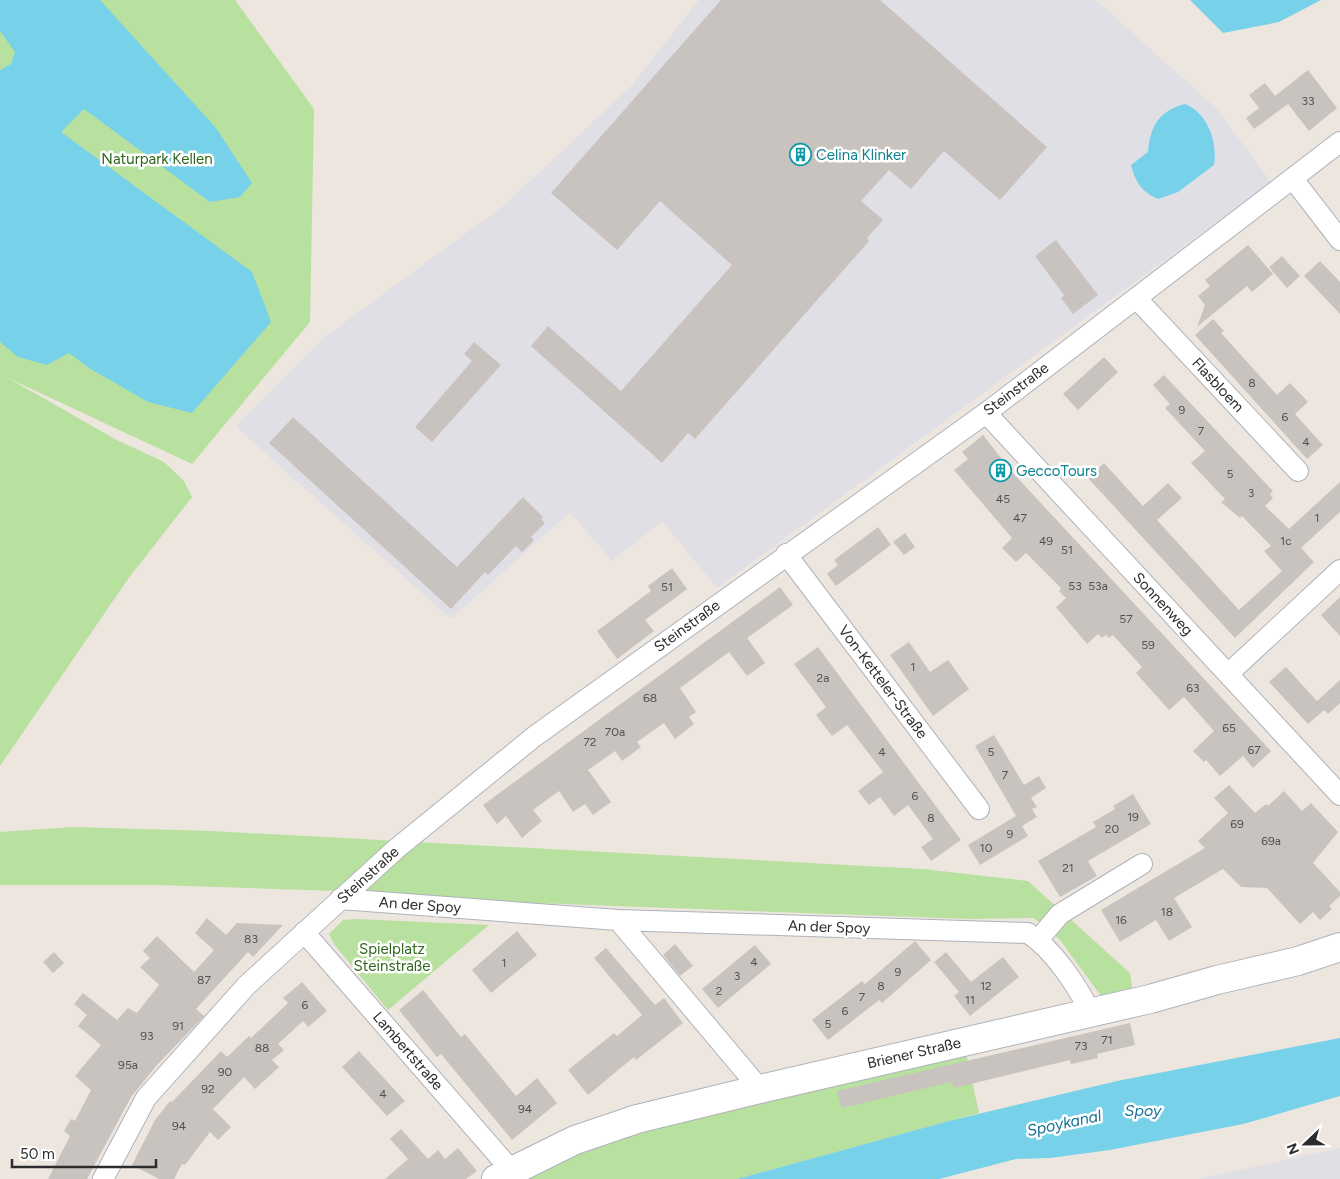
<svg xmlns="http://www.w3.org/2000/svg" width="1340" height="1179" viewBox="0 0 1340 1179" font-family="Figtree,sans-serif">
  <rect width="100%" height="100%" fill="#ede6df"/>
  <path fill="#e0dfe6" d="M 699,0 L 1096,0 L 1217,109 L 1271,182 L 717,588 L 662,521 L 612,561 L 570,512 L 451,619 L 236,427 L 326,336 L 507,203 L 632,85 Z
    M 1340,1148 L 1340,1179 L 1199,1179 Z"/>
  <path fill="#b8e09e" d="M 0,0 L 235,0 L 314,109 L 310,322 L 192,464 L 8,378 L 115,439 L 164,462 L 184,481 L 192,497 L 128,579 L 0,766 Z
    M 73,827 L 211,831 L 923,869 L 1028,881 L 1130,973 L 1133,995 L 1101,996 L 1060,940 L 1034,918 L 971,919 L 777,912 L 535,903 L 366,892 L 156,885 L 0,885 L 0,832 Z
    M 357,919 L 489,925 L 388,1010 L 334,944 L 329,934 L 343,920 Z
    M 966,1053 L 979,1113 L 737,1179 L 522,1179 L 607,1140 Z"/>
  <path fill="#77d1e9" d="M 0,0 L 100,0 L 216,128 L 252,183 L 240,197 L 210,202 L 84,109 L 61,132 L 252,272 L 271,322 L 192,413 L 148,402 L 89,368 L 69,353 L 47,365 L 18,357 L 0,342 L 0,70 L 11,64 L 15,52 L 0,31 Z
    M 1190,0 L 1321,0 L 1279,22 L 1223,33 Z
    M 1185,104 C 1208,113 1218,143 1214,165 L 1178,192 L 1158,199 C 1141,191 1136,183 1131,165 L 1148,152 C 1150,126 1160,110 1185,104 Z
    M 1340,1038 L 1340,1096 L 1243,1124 L 1110,1150 L 1050,1158 L 1016,1159 L 939,1179 L 737,1179 L 949,1121 L 1117,1081 Z"/>
  <path fill="#c8c3be" d="M 721,0 L 880,0 L 1047,147 L 1000,200 L 944,151 L 911,189 L 889,170 L 861,201 L 883,220 L 867,238 L 869,241 L 695,439 L 688,433 L 662,463 L 531,346 L 548,326 L 621,391 L 732,265 L 660,201 L 617,250 L 551,193 Z
    M 1308,70 L 1337,108 L 1309,131 L 1288,104 L 1254,129 L 1246,118 L 1259,108 L 1249,95 L 1265,83 L 1275,96 Z
    M 1056,240 L 1098,295 L 1073,314 L 1061,298 L 1064,295 L 1035,256 Z
    M 1248,245 L 1273,274 L 1252,292 L 1247,286 L 1197,327 L 1205,305 L 1198,296 L 1210,286 L 1205,280 Z
    M 1282,256 L 1300,276 L 1287,288 L 1269,267 Z
    M 1320,261 L 1340,282 L 1340,314 L 1304,276 Z
    M 1213,319 L 1224,331 L 1221,333 L 1277,395 L 1290,383 L 1308,402 L 1295,414 L 1323,445 L 1307,459 L 1195,335 Z
    M 474,342 L 501,365 L 432,442 L 415,427 L 472,361 L 464,354 Z
    M 1104,357 L 1118,372 L 1078,410 L 1063,394 Z
    M 1164,375 L 1273,491 L 1270,494 L 1273,498 L 1265,506 L 1289,529 L 1340,482 L 1340,512 L 1301,548 L 1314,562 L 1235,638 L 1088,478 L 1104,463 L 1143,506 L 1168,483 L 1182,498 L 1157,520 L 1239,610 L 1282,571 L 1264,551 L 1271,546 L 1242,516 L 1240,518 L 1221,502 L 1225,499 L 1191,463 L 1205,451 L 1165,408 L 1170,404 L 1153,385 Z
    M 293,417 L 457,567 L 523,497 L 543,517 L 541,519 L 545,523 L 531,537 L 534,540 L 522,552 L 516,546 L 488,575 L 485,572 L 451,609 L 269,443 Z
    M 983,435 L 1001,458 L 1000,459 L 1271,751 L 1253,768 L 1243,756 L 1220,776 L 1206,760 L 1204,762 L 1193,751 L 1214,731 L 1184,697 L 1169,710 L 1136,673 L 1142,667 L 1113,635 L 1109,638 L 1106,635 L 1102,638 L 1098,634 L 1087,644 L 1056,607 L 1066,598 L 1059,591 L 1061,588 L 1026,553 L 1016,562 L 1002,548 L 1012,538 L 954,470 L 968,459 L 962,452 Z
    M 878,527 L 891,545 L 836,586 L 827,574 L 838,565 L 834,560 Z
    M 905,533 L 915,547 L 904,555 L 893,542 Z
    M 672,568 L 687,589 L 645,620 L 654,631 L 617,659 L 597,631 L 651,591 L 648,586 Z
    M 780,587 L 793,605 L 747,638 L 765,663 L 747,676 L 729,652 L 680,688 L 696,712 L 689,717 L 694,724 L 675,739 L 664,723 L 637,742 L 641,747 L 622,761 L 615,751 L 588,770 L 611,802 L 593,815 L 585,804 L 573,812 L 559,791 L 533,810 L 542,821 L 522,838 L 506,816 L 497,824 L 483,805 Z
    M 1340,597 L 1340,636 L 1321,615 Z
    M 909,642 L 930,672 L 948,660 L 969,689 L 933,716 L 890,655 Z
    M 818,647 L 961,840 L 931,861 L 921,847 L 933,839 L 908,805 L 894,816 L 880,797 L 869,805 L 858,791 L 883,772 L 847,725 L 832,736 L 816,715 L 826,707 L 794,664 Z
    M 1286,667 L 1317,701 L 1340,680 L 1340,703 L 1328,714 L 1324,710 L 1308,724 L 1269,682 Z
    M 994,735 L 1024,785 L 1039,776 L 1046,788 L 1031,798 L 1037,807 L 1032,809 L 1037,817 L 1022,826 L 975,746 Z
    M 1229,785 L 1255,813 L 1266,804 L 1268,806 L 1284,791 L 1302,811 L 1311,803 L 1338,832 L 1313,863 L 1340,892 L 1340,896 L 1329,906 L 1332,909 L 1320,920 L 1313,912 L 1300,924 L 1267,888 L 1241,887 L 1223,869 L 1174,898 L 1192,927 L 1169,941 L 1156,920 L 1120,942 L 1101,910 L 1205,848 L 1198,841 L 1228,813 L 1214,798 Z
    M 1133,794 L 1151,824 L 1088,861 L 1097,876 L 1060,897 L 1038,861 L 1096,827 L 1093,822 L 1115,809 L 1113,806 Z
    M 1016,816 L 1028,836 L 980,865 L 968,845 Z
    M 207,918 L 226,935 L 237,923 L 283,925 L 253,957 L 248,952 L 196,1009 L 204,1016 L 157,1065 L 131,1097 L 87,1179 L 48,1179 L 70,1136 L 64,1131 L 71,1119 L 75,1121 L 91,1090 L 75,1076 L 101,1045 L 78,1026 L 87,1015 L 74,1004 L 83,993 L 117,1020 L 128,1008 L 137,1013 L 159,985 L 140,967 L 150,958 L 143,951 L 157,936 L 194,972 L 214,950 L 195,933 Z
    M 517,931 L 537,955 L 491,993 L 472,970 Z
    M 915,941 L 931,960 L 882,1003 L 879,1000 L 828,1040 L 812,1020 L 862,981 L 865,984 Z
    M 675,944 L 693,966 L 680,976 L 663,955 Z
    M 755,945 L 771,964 L 718,1008 L 702,989 Z
    M 606,948 L 655,1005 L 664,998 L 683,1023 L 636,1060 L 634,1057 L 588,1095 L 568,1070 L 614,1033 L 617,1036 L 642,1015 L 594,958 Z
    M 54,952 L 64,963 L 53,973 L 43,962 Z
    M 946,952 L 971,982 L 1003,957 L 1019,977 L 970,1016 L 954,996 L 959,992 L 934,962 Z
    M 302,982 L 327,1011 L 308,1027 L 303,1021 L 278,1044 L 284,1050 L 272,1060 L 279,1067 L 255,1089 L 244,1077 L 213,1109 L 231,1127 L 218,1140 L 210,1132 L 185,1165 L 182,1164 L 174,1179 L 159,1179 L 132,1165 L 155,1120 L 170,1101 L 172,1102 L 221,1051 L 227,1057 L 249,1036 L 251,1038 L 288,1003 L 283,998 Z
    M 423,990 L 461,1037 L 465,1034 L 516,1096 L 537,1078 L 557,1103 L 512,1140 L 441,1054 L 437,1057 L 399,1010 Z
    M 1130,1023 L 1135,1045 L 1097,1054 L 1098,1058 L 1071,1064 L 1070,1060 L 954,1088 L 951,1082 L 842,1108 L 837,1091 Z
    M 359,1051 L 405,1101 L 387,1116 L 342,1067 Z
    M 401,1129 L 428,1159 L 438,1150 L 445,1159 L 458,1148 L 477,1171 L 466,1179 L 385,1179 L 408,1159 L 390,1139 Z"/>
  <g fill="none" stroke-linecap="round" stroke-linejoin="round">
    <defs>
      <path id="street" d="M 1293,179 L 1340,240
        M 1137,299 L 1298,471
        M 986,413 L 1340,795
        M 786,554 L 979,809
        M 1228,674 L 1340,570
        M 340,899 L 618,920 L 760,1089
        M 618,920 L 1028,933 C 1054,950 1077,986 1091,1013
        M 304,932 L 511,1170
        M 1038,940 L 1060,914 L 1142,864
        M 103,1179 L 146,1098 L 247,985 L 396,849 L 535,736 L 986,413 L 1340,142"/>
      <path id="secondary" d="M 496,1179 L 575,1140 L 637,1119 L 760,1089 L 1150,999 L 1217,980 L 1298,961 L 1340,947"/>
    </defs>
    <use href="#street" stroke="#afb2bb" stroke-width="22"/>
    <use href="#secondary" stroke="#afb2bb" stroke-width="30"/>
    <use href="#street" stroke="#fff" stroke-width="20"/>
    <use href="#secondary" stroke="#fff" stroke-width="28"/>
  </g>
  <defs>
    <symbol id="building-ring" viewBox="-11 -11 22 22"><circle r="9.5" fill="#fff" stroke="#0f9aa8" stroke-width="1.5"/><path d="M-4-6H4V6H1V3H-1V6H-4ZM-2.5-4.3h1.7v1.8h-1.7ZM.8-4.3h1.7v1.8H.8ZM-2.5-1h1.7V.8h-1.7ZM.8-1h1.7V.8H.8Z" fill="#0f9aa8"/></symbol>
  </defs>
  <g fill-rule="evenodd">
    <use href="#building-ring" x="788" y="142" width="25" height="25"/>
    <use href="#building-ring" x="988" y="458" width="25" height="25"/>
  </g>
  <g text-anchor="middle" dominant-baseline="central" stroke-width="5" stroke-linejoin="round" paint-order="stroke">
    <g font-size="12" fill="#535250">
      <text x="1308" y="101">33</text>
      <text x="1252" y="383">8</text>
      <text x="1182" y="410">9</text>
      <text x="1285" y="417">6</text>
      <text x="1201" y="431">7</text>
      <text x="1306" y="442">4</text>
      <text x="1230" y="474">5</text>
      <text x="1251" y="493">3</text>
      <text x="1003" y="499">45</text>
      <text x="1020" y="518">47</text>
      <text x="1317" y="518">1</text>
      <text x="1046" y="541">49</text>
      <text x="1286" y="541">1c</text>
      <text x="1067" y="550">51</text>
      <text x="1075" y="586">53</text>
      <text x="1098" y="586">53a</text>
      <text x="667" y="587">51</text>
      <text x="1126" y="619">57</text>
      <text x="1148" y="645">59</text>
      <text x="913" y="667">1</text>
      <text x="823" y="678">2a</text>
      <text x="1193" y="688">63</text>
      <text x="650" y="698">68</text>
      <text x="1229" y="728">65</text>
      <text x="615" y="732">70a</text>
      <text x="590" y="742">72</text>
      <text x="1254" y="750">67</text>
      <text x="882" y="752">4</text>
      <text x="991" y="752">5</text>
      <text x="1005" y="775">7</text>
      <text x="915" y="796">6</text>
      <text x="1133" y="817">19</text>
      <text x="931" y="818">8</text>
      <text x="1237" y="824">69</text>
      <text x="1112" y="829">20</text>
      <text x="1010" y="834">9</text>
      <text x="1271" y="841">69a</text>
      <text x="986" y="848">10</text>
      <text x="1068" y="868">21</text>
      <text x="1167" y="912">18</text>
      <text x="1121" y="920">16</text>
      <text x="251" y="939">83</text>
      <text x="754" y="962">4</text>
      <text x="504" y="963">1</text>
      <text x="898" y="972">9</text>
      <text x="737" y="976">3</text>
      <text x="204" y="980">87</text>
      <text x="881" y="986">8</text>
      <text x="986" y="986">12</text>
      <text x="719" y="991">2</text>
      <text x="862" y="997">7</text>
      <text x="970" y="1000">11</text>
      <text x="305" y="1005">6</text>
      <text x="845" y="1011">6</text>
      <text x="828" y="1024">5</text>
      <text x="178" y="1026">91</text>
      <text x="147" y="1036">93</text>
      <text x="1107" y="1040">71</text>
      <text x="1081" y="1046">73</text>
      <text x="262" y="1048">88</text>
      <text x="128" y="1065">95a</text>
      <text x="225" y="1072">90</text>
      <text x="208" y="1089">92</text>
      <text x="383" y="1094">4</text>
      <text x="525" y="1109">94</text>
      <text x="179" y="1126">94</text>
    </g>
    <g font-size="15" fill="#0d838f" stroke="#fff" text-anchor="start">
      <text x="816" y="155">Celina Klinker</text>
      <text x="1016" y="471">GeccoTours</text>
    </g>
    <g font-size="15" fill="#31661e" stroke="#fff">
      <text x="157" y="159">Naturpark Kellen</text>
      <text x="392" y="949">Spielplatz<tspan x="392" dy="17">Steinstraße</tspan></text>
    </g>
    <g font-size="15" fill="#2c2c2c" stroke="#fff">
      <text transform="translate(1218 385) rotate(47)">Flasbloem</text>
      <text transform="translate(1016 389) rotate(-37)">Steinstraße</text>
      <text transform="translate(1163 604) rotate(47)">Sonnenweg</text>
      <text transform="translate(687 626) rotate(-36)">Steinstraße</text>
      <text transform="translate(883 682) rotate(53)">Von-Ketteler-Straße</text>
      <text transform="translate(368 875) rotate(-42)">Steinstraße</text>
      <text transform="translate(420 905) rotate(4)">An der Spoy</text>
      <text transform="translate(829 927) rotate(2)">An der Spoy</text>
      <text transform="translate(408 1051) rotate(49)">Lambertstraße</text>
      <text transform="translate(914 1053) rotate(-13)">Briener Straße</text>
    </g>
    <g font-size="16" font-style="italic" fill="#147197" stroke="#fff">
      <text x="1143" y="1110">Spoy</text>
      <text transform="translate(1064 1123) rotate(-12)">Spoykanal</text>
    </g>
  </g>
  <g transform="translate(1305 1144) rotate(248)" stroke="#ffffff" stroke-width="4" paint-order="stroke">
  <path d="M0-4L9 19L0 12L-9 19Z" fill="#2c2c2c"/>
  <text y="-8" font-size="14" font-weight="bold" text-anchor="middle" fill="#2c2c2c">N</text>
  </g>
  <path d="M12 1159v8h144v-8" fill="none" stroke="#2c2c2c" stroke-width="2.5"/>
  <text x="20" y="1159" font-size="15" fill="#2c2c2c" stroke="#ffffff" stroke-width="4" paint-order="stroke">50 m</text>
</svg>
